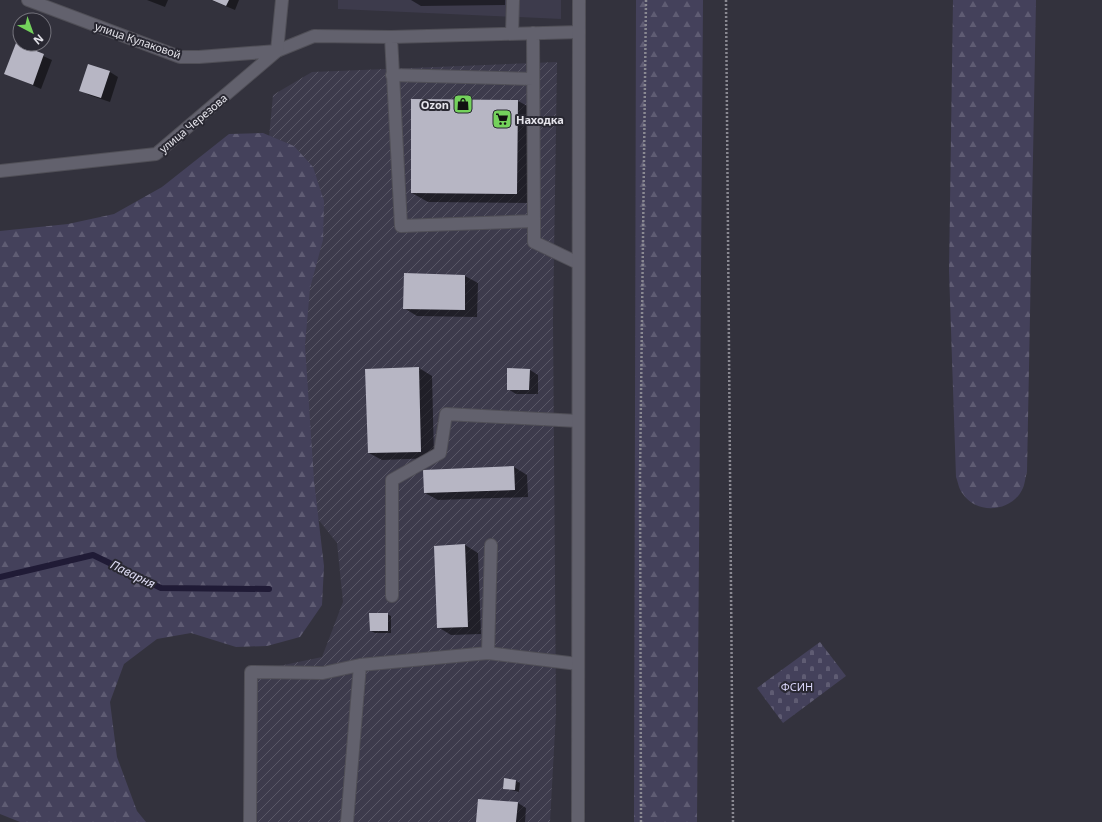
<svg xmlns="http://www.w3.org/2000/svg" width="1102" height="822" viewBox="0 0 1102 822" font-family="'Noto Sans',sans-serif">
  <defs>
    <pattern id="industrial-furrows" width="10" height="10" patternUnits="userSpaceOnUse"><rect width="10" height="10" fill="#3d3b4c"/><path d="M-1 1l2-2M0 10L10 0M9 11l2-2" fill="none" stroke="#595766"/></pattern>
    <pattern id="forest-firs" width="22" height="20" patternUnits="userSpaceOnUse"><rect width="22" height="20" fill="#44415b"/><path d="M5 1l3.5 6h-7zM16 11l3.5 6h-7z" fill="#5f5c73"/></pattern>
    <pattern id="cemetery-stones" width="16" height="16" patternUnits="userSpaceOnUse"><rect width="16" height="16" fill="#44415b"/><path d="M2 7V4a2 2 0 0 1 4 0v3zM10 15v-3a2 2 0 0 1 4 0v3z" fill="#5f5c73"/></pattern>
  </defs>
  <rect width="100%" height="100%" fill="#33323d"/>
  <path fill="#3d3b4c" d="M 338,0 L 561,0 L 561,19 L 338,9 Z"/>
  <path fill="url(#industrial-furrows)" d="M 557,62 L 553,320 L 556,713 L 550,822 L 250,822 L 251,672 L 322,657 L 343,602 L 337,543 L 239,420 L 249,349 L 273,95 L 312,72 Z"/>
  <path fill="url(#forest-firs)" d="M 636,0 L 703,0 L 697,822 L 634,822 Z
    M 953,0 L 1036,0 L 1027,472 C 1025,478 1025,485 1022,490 C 1011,512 977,515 963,494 C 959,490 958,482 956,477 L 949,271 Z
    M 263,133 L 294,146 L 313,167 L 324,201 L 323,240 L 310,288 L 305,345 L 314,481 L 324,566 L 322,605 L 300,637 L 267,646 L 236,647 L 191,633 L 157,639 L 124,664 L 110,702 L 117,757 L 137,811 L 146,822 L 20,822 L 0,814 L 0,231 L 68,224 L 114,214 L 162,187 L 229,134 Z"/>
  <path fill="url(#cemetery-stones)" d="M 820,642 L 846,676 L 783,723 L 757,688 Z"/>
  <path fill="#0007" d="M 147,0 L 168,0 L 165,7 Z
    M 211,0 L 239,0 L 235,10 Z
    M 411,0 L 505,0 L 505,5 L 421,6 Z
    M 16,44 L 52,60 L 41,89 L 5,73 Z
    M 110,72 L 118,77 L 110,102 L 89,95 L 80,90 Z
    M 518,101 L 531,108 L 534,203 L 428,202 L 412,193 Z
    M 405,274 L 465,276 L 478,283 L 477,317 L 417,316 L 404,308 Z
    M 419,368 L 432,376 L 434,458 L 382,460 L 369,453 Z
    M 530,370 L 538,375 L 538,394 L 516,394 L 508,389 Z
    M 514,467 L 527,475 L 528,497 L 438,500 L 425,493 Z
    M 465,545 L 478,553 L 481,634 L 451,635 L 438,627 Z
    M 387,614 L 391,616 L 391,633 L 375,633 L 371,631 Z
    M 516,781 L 520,783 L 519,792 L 504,788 Z
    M 518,803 L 526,808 L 525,822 L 477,822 Z"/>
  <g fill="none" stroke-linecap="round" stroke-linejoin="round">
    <path stroke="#201b36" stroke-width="6" d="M 0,577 L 93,555 L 161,588 L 269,589"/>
  </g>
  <path fill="#b7b6c4" d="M 212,0 L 229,0 L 226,6 Z
    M 16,43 L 44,54 L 33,85 L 4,74 Z
    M 88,64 L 110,71 L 101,98 L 79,91 Z
    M 411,99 L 518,100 L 517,194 L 411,193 Z
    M 404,273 L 465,275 L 465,310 L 403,309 Z
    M 419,367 L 421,452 L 368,453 L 365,369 Z
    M 507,368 L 530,369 L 529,390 L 507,390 Z
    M 514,466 L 515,490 L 424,493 L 423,470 Z
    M 465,544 L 468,627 L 437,628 L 434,546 Z
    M 369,613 L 388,613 L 388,631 L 370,631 Z
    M 504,778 L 516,780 L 515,790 L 503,789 Z
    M 478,799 L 518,802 L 516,822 L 476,822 Z"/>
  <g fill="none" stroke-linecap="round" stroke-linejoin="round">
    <defs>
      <path id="service" d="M 512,34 L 513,0
        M 391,37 L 579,32
        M 277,51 L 314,36 L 391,37 L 401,226 L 534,221 L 533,33
        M 392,75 L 533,79
        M 534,221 L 534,242 L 578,263
        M 392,596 L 392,480 L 440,453 L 446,414 L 578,421
        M 488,653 L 491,545
        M 250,822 L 251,672 L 323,673 L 360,665 L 488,653 L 578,664
        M 347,822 L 360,665"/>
      <path id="minor" d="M 28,0 L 180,57 L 199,57 L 277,51
        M 277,51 L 282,0
        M 0,171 L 156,154 L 277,51"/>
      <path id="tertiary" d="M 578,822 L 579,0"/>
    </defs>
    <use href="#service" stroke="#504f57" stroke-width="14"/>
    <use href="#minor" stroke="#504f57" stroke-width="14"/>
    <use href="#tertiary" stroke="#504f57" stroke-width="14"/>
    <path stroke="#8a8992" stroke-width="2.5" stroke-dasharray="2 2" stroke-linecap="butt" d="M 726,0 L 733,822
      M 641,822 L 640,476 L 646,0"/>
    <use href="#service" stroke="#62616d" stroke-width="12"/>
    <use href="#minor" stroke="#62616d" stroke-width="12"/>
    <use href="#tertiary" stroke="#62616d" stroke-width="12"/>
  </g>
  <defs>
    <symbol id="shop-square" viewBox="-11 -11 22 22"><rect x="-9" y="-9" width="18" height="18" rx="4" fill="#74d25c" stroke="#292832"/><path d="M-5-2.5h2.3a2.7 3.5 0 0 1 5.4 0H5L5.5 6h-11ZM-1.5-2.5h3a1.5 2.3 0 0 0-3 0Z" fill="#111"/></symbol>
    <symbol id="supermarket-square" viewBox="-11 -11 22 22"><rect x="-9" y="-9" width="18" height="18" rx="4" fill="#74d25c" stroke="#292832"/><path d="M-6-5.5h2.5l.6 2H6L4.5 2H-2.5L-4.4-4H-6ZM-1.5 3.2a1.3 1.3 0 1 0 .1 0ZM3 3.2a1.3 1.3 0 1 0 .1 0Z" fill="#111"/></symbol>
  </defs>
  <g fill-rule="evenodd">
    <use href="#shop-square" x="452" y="93" width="22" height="22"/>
    <use href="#supermarket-square" x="491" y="108" width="22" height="22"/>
  </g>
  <g text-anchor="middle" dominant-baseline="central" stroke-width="4" stroke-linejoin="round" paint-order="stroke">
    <g font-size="11" fill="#e5e4eb" stroke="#292832">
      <text transform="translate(138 40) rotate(19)">улица Кулаковой</text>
      <text transform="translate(193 123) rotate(-40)">улица Черезова</text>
    </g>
    <g font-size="11" font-weight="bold" fill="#e5e4eb" stroke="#292832" text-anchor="end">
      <text x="449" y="104">Ozon</text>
      <text x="516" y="119" text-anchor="start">Находка</text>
    </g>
    <g font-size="11" fill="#d9d5f9" stroke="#292832">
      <text x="797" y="686">ФСИН</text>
    </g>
    <g font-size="12" font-style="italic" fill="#e0def6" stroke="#292832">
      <text transform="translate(133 574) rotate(26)">Паварня</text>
    </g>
  </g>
  <g transform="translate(32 32) rotate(139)"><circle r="19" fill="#292832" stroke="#74737c"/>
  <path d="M0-3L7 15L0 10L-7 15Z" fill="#74d25c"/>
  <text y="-6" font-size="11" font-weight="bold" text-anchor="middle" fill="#e5e4eb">N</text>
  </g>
</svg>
